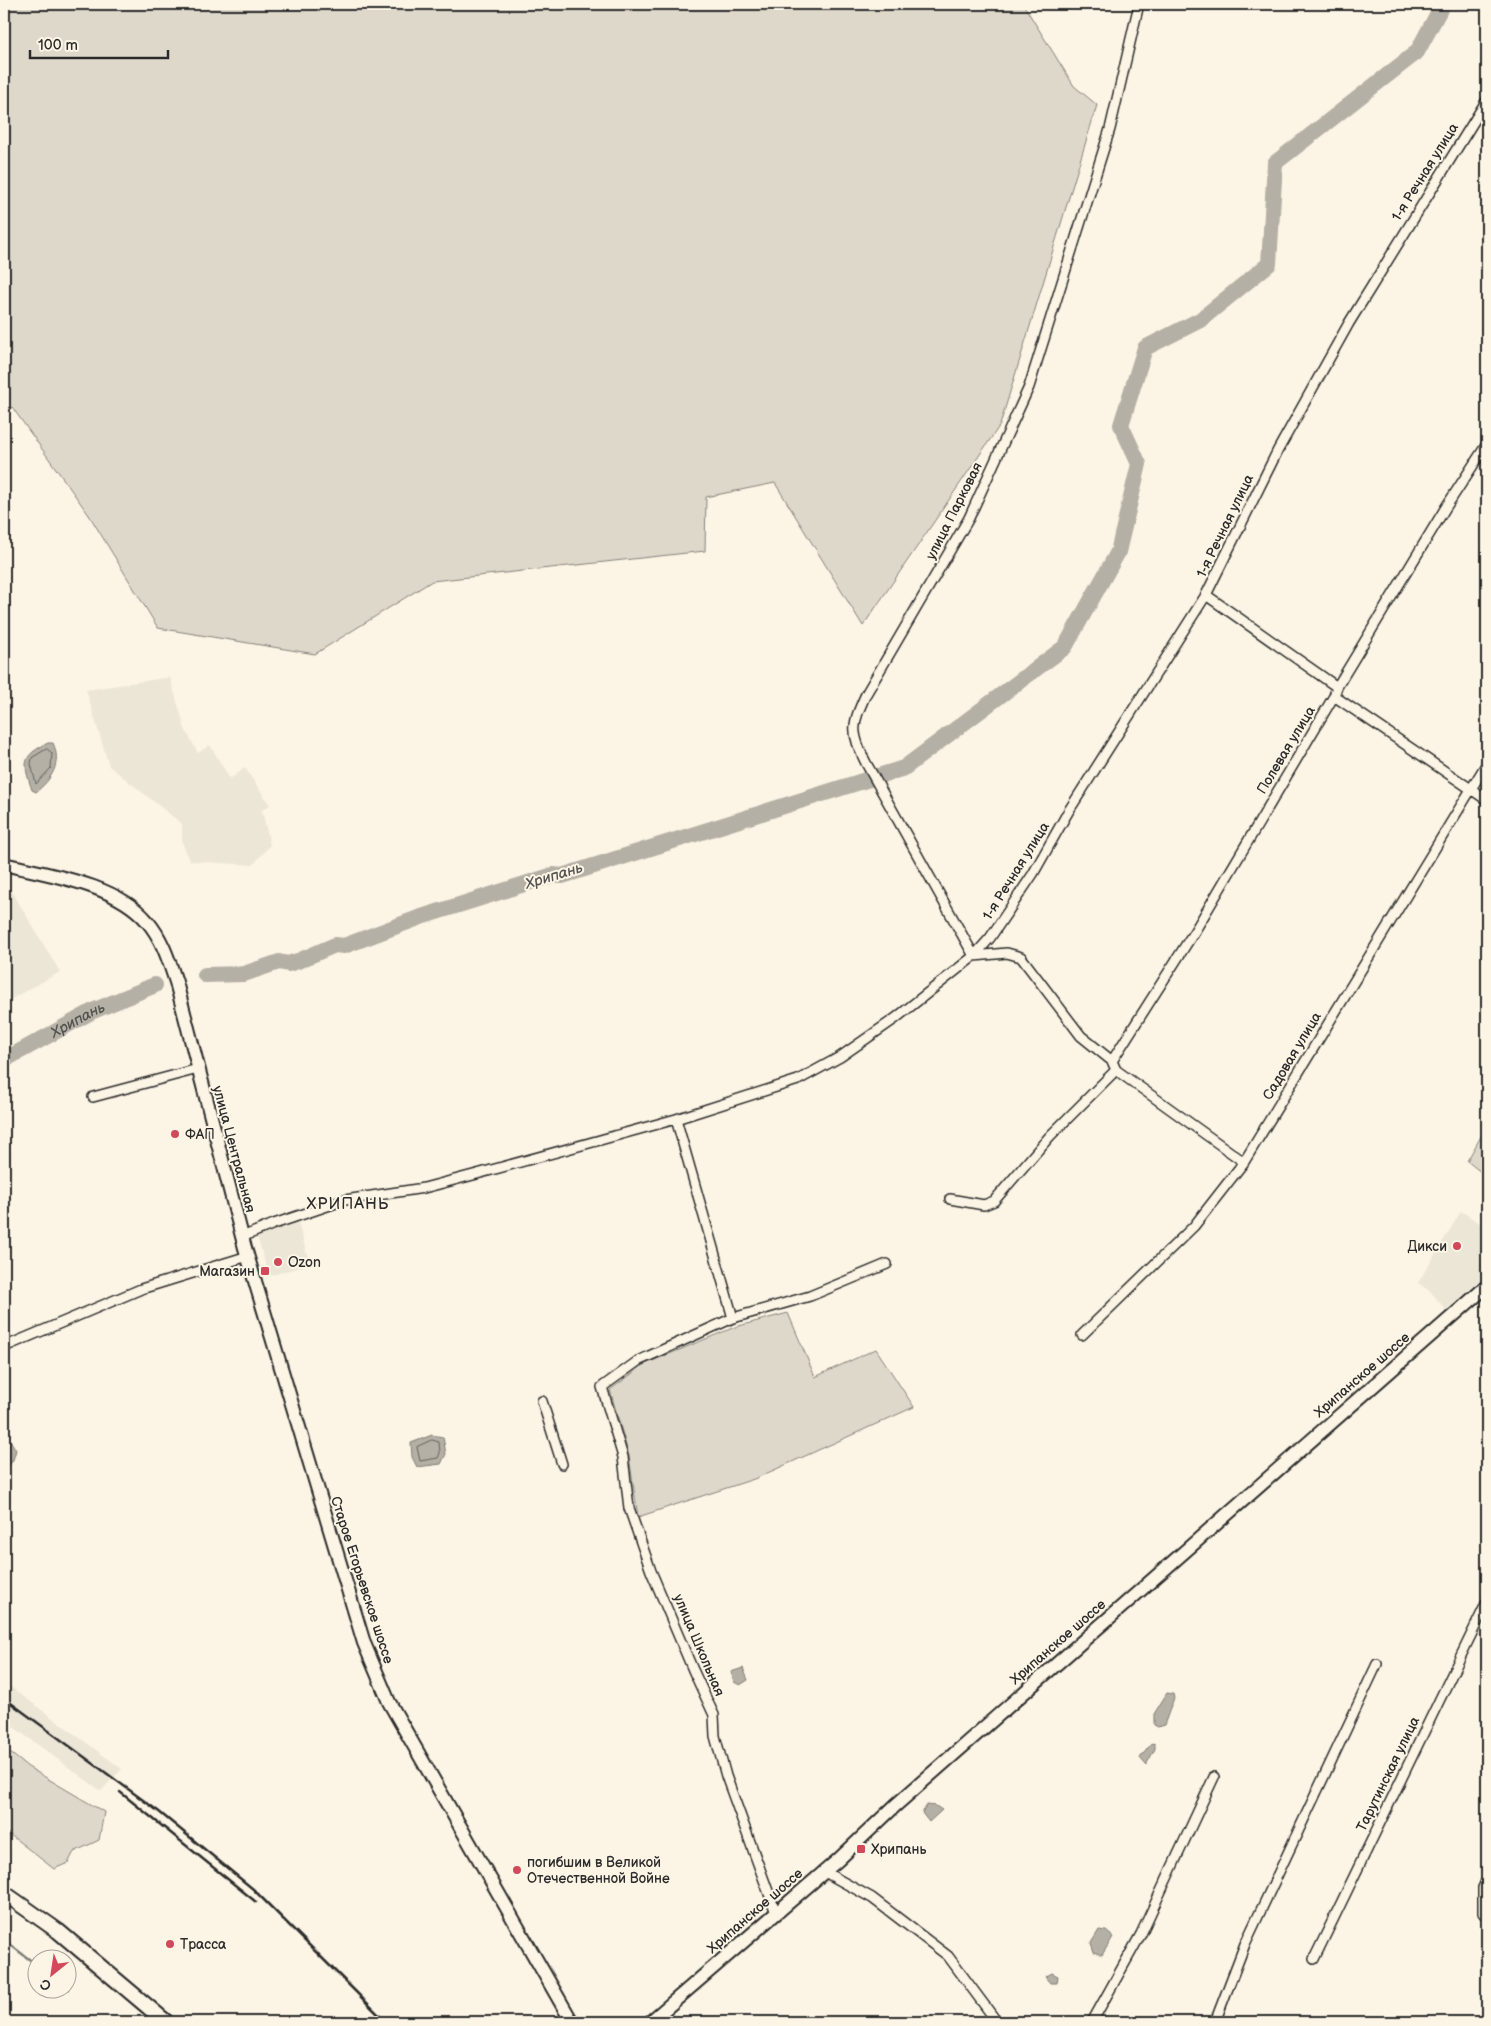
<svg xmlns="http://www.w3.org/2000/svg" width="1491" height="2026" viewBox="0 0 1491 2026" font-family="'Balsamiq Sans',sans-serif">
  <rect width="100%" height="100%" fill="#fcf5e5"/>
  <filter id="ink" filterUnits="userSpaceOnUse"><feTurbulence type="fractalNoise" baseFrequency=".02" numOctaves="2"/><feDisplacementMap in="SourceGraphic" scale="10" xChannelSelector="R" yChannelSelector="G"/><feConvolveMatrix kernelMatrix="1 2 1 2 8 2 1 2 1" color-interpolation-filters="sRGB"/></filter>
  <g filter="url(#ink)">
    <path fill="#ece6d7" d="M 170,677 L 185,729 L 198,753 L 210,745 L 230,779 L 245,768 L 270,805 L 262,810 L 270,845 L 253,865 L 190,861 L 182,842 L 182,824 L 109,766 L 86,690 Z
      M 4,890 L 13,893 L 60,972 L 4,1003 Z
      M 1461,1211 L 1487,1228 L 1487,1274 L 1446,1310 L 1431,1292 L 1418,1283 Z
      M 297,1220 L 310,1264 L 269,1276 L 256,1233 Z
      M 4,1682 L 122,1769 L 101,1791 L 4,1720 Z"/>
    <path fill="#ded8ca" stroke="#84827a" d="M 4,4 L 1023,4 L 1074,86 L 1097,105 L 1000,425 L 863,626 L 775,483 L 706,497 L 705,551 L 432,581 L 315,654 L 158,628 L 89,515 L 12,407 L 4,413 Z
      M 1487,1126 L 1487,1177 L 1467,1161 Z
      M 788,1313 L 815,1377 L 876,1349 L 914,1407 L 754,1479 L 638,1517 L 629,1456 L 610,1390 L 645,1364 L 735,1327 Z
      M 4,1748 L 28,1767 L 104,1812 L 99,1840 L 74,1852 L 68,1863 L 54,1869 L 4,1830 Z"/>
    <path fill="#b4b0a5" stroke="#7d7b74" d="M 48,743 L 53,743 C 62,763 52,779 36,792 L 32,790 C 23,763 21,756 48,743 Z
      M 432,1435 L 443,1437 L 446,1454 L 441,1464 L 417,1467 L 412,1457 L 411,1443 Z
      M 4,1439 L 10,1440 L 16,1450 L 13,1460 L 7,1468 L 4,1468 Z
      M 743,1668 L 748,1680 L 740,1685 L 734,1682 L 731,1672 Z
      M 1167,1693 L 1173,1694 L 1174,1698 L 1164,1725 L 1158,1727 L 1154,1725 L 1154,1714 Z
      M 1152,1743 L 1155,1744 L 1155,1749 L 1146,1765 L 1140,1758 Z
      M 927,1805 L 936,1806 L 942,1810 L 929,1822 L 922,1813 Z
      M 1099,1930 L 1106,1931 L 1113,1937 L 1102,1955 L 1094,1952 L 1091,1943 Z
      M 1052,1973 L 1058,1976 L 1057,1983 L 1050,1983 L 1045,1977 Z"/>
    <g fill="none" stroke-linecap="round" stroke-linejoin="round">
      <path stroke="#62605c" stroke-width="1" d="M 47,749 L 52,753 L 51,768 L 36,784 L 31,764 L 32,758 Z
        M 432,1440 L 439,1442 L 440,1453 L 438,1458 L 420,1461 L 417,1447 Z"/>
      <path stroke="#7d7b74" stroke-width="2.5" d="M 4,1940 L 38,1966
        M 67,1988 L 68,1989"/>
      <g stroke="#b4b0a5" stroke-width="16">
        <path d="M 205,975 L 244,974 L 279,962 L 288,964 L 298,961 L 335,945 L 344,946 L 421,917 L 553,875 L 562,876 L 904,768 L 1065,647 L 1118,552 L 1139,464 L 1121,425 L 1145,348 L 1200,320 L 1269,264 L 1275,163 L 1417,52 L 1443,4"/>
        <path id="s1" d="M 4,1060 L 93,1011 L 155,985"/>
      </g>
      <defs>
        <path id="street" d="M 1206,595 L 1337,687
          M 1334,696 L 1487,800
          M 974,956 L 866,763 C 850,731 852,725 866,694 L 969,518 L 1029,387 L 1110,129 L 1139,4
          M 974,956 L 1007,953 L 1021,957 L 1081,1036 L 1112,1061
          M 93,1097 L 198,1069
          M 676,1119 L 733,1318
          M 1244,1162 L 1116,1070 L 1112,1061 L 1196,929 L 1334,696 L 1337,687 L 1446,507 L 1487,444
          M 950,1199 L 984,1205 L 994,1201 L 1050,1136 L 1116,1070
          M 242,1237 L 274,1224 L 345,1200 L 424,1188 L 477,1174 L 676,1119 L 798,1080 L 840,1057 L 896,1018 L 974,956 L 990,938 L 1033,874 L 1068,812 L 1206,595 L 1278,450 L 1349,323 L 1487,100
          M 1082,1335 L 1194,1226 L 1244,1162 L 1487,763
          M 4,1347 L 141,1289 L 248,1256
          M 542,1401 L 562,1464
          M 823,1871 L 872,1898 L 948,1956 L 997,2022
          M 1487,1879 L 1483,1888 L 1483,1913 L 1487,1917
          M 776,1913 L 726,1776 L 715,1736 L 714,1715 L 693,1670 L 651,1571 L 629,1508 L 623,1457 L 602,1387 L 638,1361 L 733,1318 L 810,1296 L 887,1264
          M 1314,1959 L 1487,1602
          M 1092,2022 L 1141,1934 L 1214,1777
          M 1215,2022 L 1245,1944 L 1377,1664"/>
        <path id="secondary" d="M 4,864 C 49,875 116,884 147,921 C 162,938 169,961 176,982 L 245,1248 L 364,1643 L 389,1702 L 572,2022
          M 650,2022 L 838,1860 L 896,1805 L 1487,1286"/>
        <path id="primary" d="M 4,1893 L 58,1931 L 166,2022"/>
      </defs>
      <use href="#street" stroke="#2b2b2b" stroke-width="12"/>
      <use href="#secondary" stroke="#2b2b2b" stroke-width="16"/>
      <use href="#primary" stroke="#2b2b2b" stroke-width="18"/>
      <use href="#street" stroke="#fcf5e5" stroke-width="9"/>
      <use href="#secondary" stroke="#fcf5e5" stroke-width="12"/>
      <use href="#primary" stroke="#fcf5e5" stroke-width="14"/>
      <path stroke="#2b2b2b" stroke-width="2.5" d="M 4,1698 L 158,1811 L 253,1889 L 386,2022
        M 120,1792 L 256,1902"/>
    </g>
  </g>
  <g fill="#d1495b" stroke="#fcf5e5" stroke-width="2">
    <circle cx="175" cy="1134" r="5"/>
    <circle cx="1457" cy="1246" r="5"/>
    <circle cx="278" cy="1262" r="5"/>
    <rect x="260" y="1266" width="10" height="10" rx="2.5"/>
    <rect x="856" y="1844" width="10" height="10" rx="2.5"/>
    <circle cx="517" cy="1870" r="5"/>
    <circle cx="170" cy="1944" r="5"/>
  </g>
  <g text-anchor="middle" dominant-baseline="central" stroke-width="4" stroke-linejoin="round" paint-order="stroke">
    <g font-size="14" fill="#2b2b2b" stroke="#fcf5e5">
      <text transform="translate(1425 172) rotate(-58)">1-я Речная улица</text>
      <text transform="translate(954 511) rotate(-63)">улица Парковая</text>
      <text transform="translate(1225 526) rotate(-64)">1-я Речная улица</text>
      <text transform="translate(1286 750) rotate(-59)">Полевая улица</text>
      <text transform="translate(1016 871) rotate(-58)">1-я Речная улица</text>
      <text transform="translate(1292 1056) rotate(-59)">Садовая улица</text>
      <text transform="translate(234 1149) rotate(75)">улица Центральная</text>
      <text transform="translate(1362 1375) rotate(-41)">Хрипанское шоссе</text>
      <text transform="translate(362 1580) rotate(72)">Старое Егорьевское шоссе</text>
      <text transform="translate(1058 1642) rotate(-41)">Хрипанское шоссе</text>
      <text transform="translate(699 1645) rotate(67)">улица Школьная</text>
      <text transform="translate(1388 1774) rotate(-64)">Тарутинская улица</text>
      <text transform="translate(755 1911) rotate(-41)">Хрипанское шоссе</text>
    </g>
    <g font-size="14" fill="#2b2b2b" stroke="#fcf5e5" text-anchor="start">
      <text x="185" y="1134">ФАП</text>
      <text x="1447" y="1246" text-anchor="end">Дикси</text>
      <text x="288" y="1262">Ozon</text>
      <text x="255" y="1271" text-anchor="end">Магазин</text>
      <text x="871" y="1849">Хрипань</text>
      <text x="527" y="1862">погибшим в Великой<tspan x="527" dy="16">Отечественной Войне</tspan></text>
      <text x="180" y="1944">Трасса</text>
    </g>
    <g font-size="15" font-style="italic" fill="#545350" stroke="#fcf5e5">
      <text transform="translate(554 876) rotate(-17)">Хрипань</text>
      <text stroke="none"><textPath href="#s1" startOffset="84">Хрипань</textPath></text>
    </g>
    <g font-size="16" letter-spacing="1" fill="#2b2b2b" stroke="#fcf5e5">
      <text x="348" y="1204">ХРИПАНЬ</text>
    </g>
  </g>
  <rect width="1491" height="2026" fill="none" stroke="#fcf5e5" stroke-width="20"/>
  <rect x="10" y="10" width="1471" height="2006" fill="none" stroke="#2b2b2b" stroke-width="2" filter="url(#ink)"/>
  <g transform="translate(52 1974) rotate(210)"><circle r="24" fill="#fcf5e5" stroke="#a8a49b"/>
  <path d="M0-4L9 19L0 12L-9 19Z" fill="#d1495b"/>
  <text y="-8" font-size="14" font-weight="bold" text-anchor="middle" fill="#2b2b2b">С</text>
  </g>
  <path d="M30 50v8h138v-8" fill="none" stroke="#2b2b2b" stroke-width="2.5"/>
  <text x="38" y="50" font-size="15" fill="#2b2b2b" stroke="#fcf5e5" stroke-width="4" paint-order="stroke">100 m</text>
</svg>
